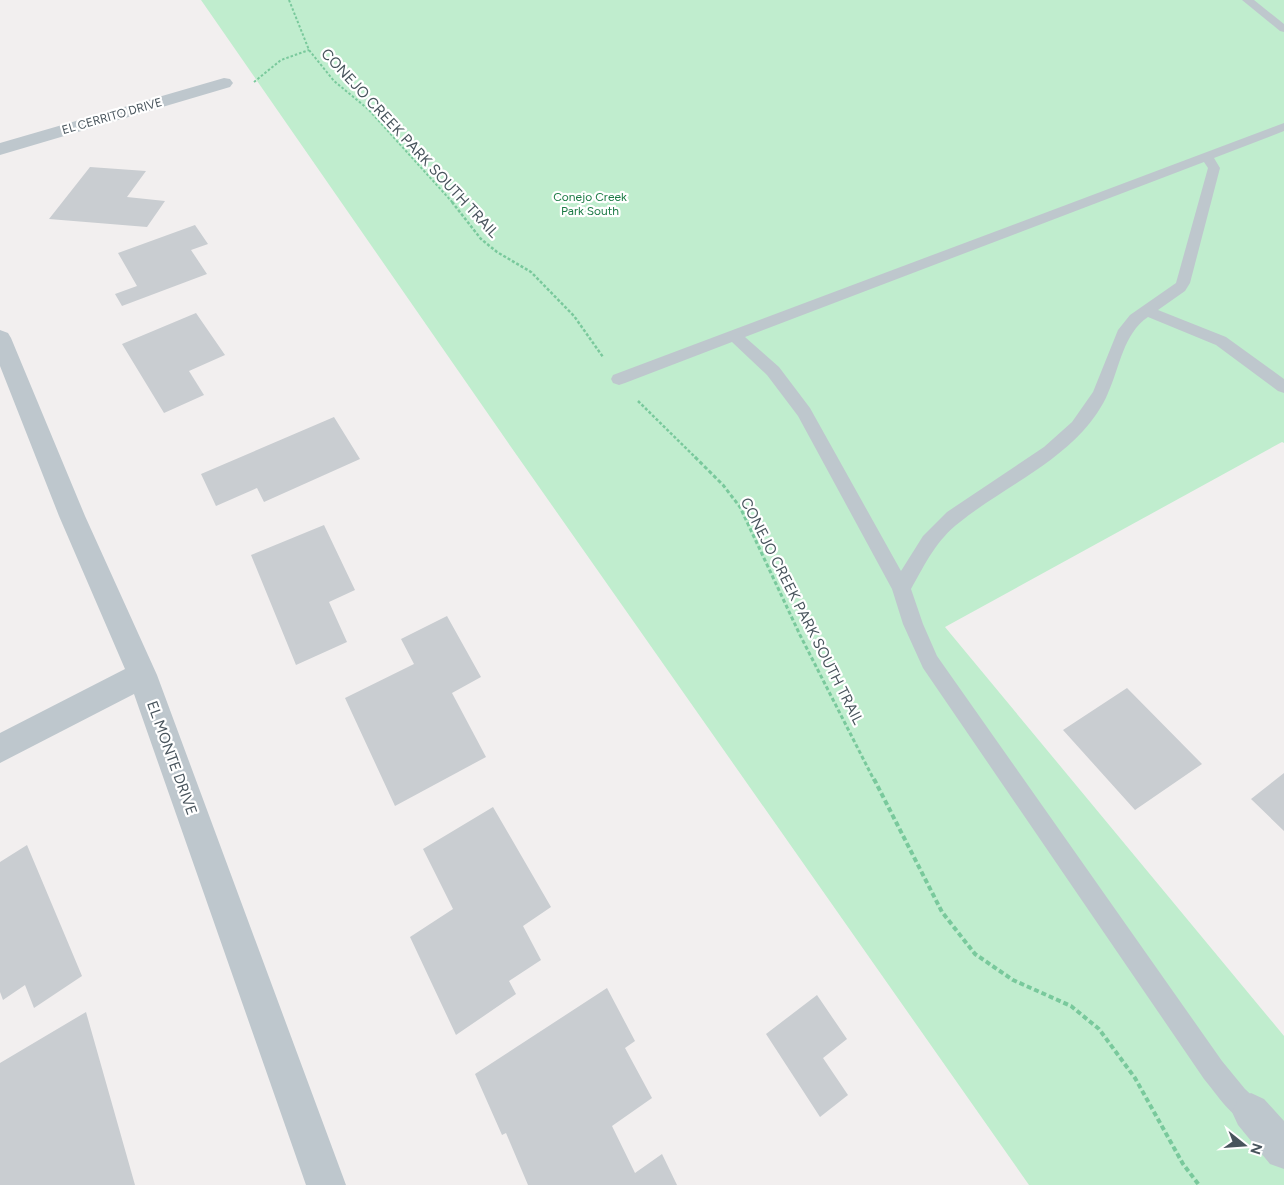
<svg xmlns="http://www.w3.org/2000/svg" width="1284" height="1185" viewBox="0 0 1284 1185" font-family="Figtree,sans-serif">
  <rect width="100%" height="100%" fill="#f2efef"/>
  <path fill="#c0edce" d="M 201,0 L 1284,0 L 1284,443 L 1282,442 L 945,627 L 1284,1036 L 1284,1185 L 1029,1185 L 511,447 Z"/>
  <path fill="#c9cdd1" d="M 90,167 L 146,171 L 127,197 L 165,201 L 147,227 L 49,219 Z
    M 195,225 L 208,244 L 191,250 L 207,274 L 122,306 L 115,294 L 137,286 L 118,253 Z
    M 196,313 L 225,355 L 189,371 L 204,395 L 164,413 L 122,344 Z
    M 334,417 L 360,459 L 264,502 L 257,488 L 216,506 L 201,474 Z
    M 324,525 L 355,590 L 329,602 L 347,642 L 296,665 L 251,555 Z
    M 447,616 L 481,677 L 452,693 L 486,757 L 395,806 L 345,698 L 414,664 L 401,639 Z
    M 1127,688 L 1202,764 L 1135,810 L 1063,730 Z
    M 1284,773 L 1284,831 L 1251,799 Z
    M 493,807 L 551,907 L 523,926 L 541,960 L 509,981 L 516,994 L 456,1035 L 410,937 L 453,909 L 423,849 Z
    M 27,845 L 82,976 L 34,1008 L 25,985 L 3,1000 L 0,992 L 0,862 Z
    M 607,988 L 635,1041 L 625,1048 L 652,1098 L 612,1126 L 635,1173 L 662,1154 L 677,1185 L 528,1185 L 506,1133 L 502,1135 L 475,1074 Z
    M 817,995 L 847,1039 L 823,1058 L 848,1095 L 820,1117 L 766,1034 Z
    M 86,1012 L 135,1185 L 0,1185 L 0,1063 Z"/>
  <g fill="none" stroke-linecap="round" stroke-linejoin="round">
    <path stroke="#79c99c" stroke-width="2" stroke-dasharray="2.5 2" stroke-linecap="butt" d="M 289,0 L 309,50 L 334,81 L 368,109 L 453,203
      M 254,82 L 281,60 L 309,50"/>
    <path stroke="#79c99c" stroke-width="2.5" stroke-dasharray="3 2" stroke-linecap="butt" d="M 452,202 L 481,239 L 497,252 L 531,272 L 574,316 L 603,357
      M 638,401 L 696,458"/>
    <path stroke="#79c99c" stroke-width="3" stroke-dasharray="4 2.5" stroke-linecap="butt" d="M 695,457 L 723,485 L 740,507 L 800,635 L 874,780"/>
    <path stroke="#79c99c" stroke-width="4" stroke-dasharray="5 3" stroke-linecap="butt" d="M 874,779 L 942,912 L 975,954 L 1013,980 L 1071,1006 L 1099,1029 L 1135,1078 L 1183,1164 L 1199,1185"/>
    <path fill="#bec7cd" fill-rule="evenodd" d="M 1242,0 L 1254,0 L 1284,24 L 1284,32 L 1280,31 Z
      M 1284,123 L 1284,131 L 1214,158 L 1220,168 L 1190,283 L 1185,291 L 1158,310 L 1226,337 L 1284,379 L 1284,393 L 1278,391 L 1216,345 L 1148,317 C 1123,334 1120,367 1108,393 C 1103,406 1092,421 1083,431 C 1048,469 1000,490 960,522 C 937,539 925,564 911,589 L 923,624 L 937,656 L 1222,1061 L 1245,1089 L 1260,1103 L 1264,1112 L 1260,1121 L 1251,1125 C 1231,1117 1218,1096 1204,1079 L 923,668 L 903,624 L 892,589 L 798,416 L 767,375 L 732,342 L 625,383 L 619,385 L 613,383 L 611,379 L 613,375 ZM 1204,162 L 1208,168 L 1176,283 L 1130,315 L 1118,330 L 1093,392 L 1072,422 L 1044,447 L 947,512 L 923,536 L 901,571 L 810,408 L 779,367 L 745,337 Z"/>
    <path fill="#bec7cd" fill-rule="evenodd" d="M 224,78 L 230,79 L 233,83 L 230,87 L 0,155 L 0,143 Z
      M 0,330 L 8,333 L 11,338 L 85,516 L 157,675 L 346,1185 L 306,1185 L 134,694 L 0,763 L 0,733 L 125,669 L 59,516 L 0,366 Z
      M 1251,1093 L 1264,1099 L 1284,1121 L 1284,1169 L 1270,1164 L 1238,1125 L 1232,1112 L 1238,1099 Z"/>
  </g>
  <g text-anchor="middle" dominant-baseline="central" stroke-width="4.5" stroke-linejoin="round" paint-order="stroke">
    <g font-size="12" fill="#48545c" stroke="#fff">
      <text transform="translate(112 116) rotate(-16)">EL CERRITO DRIVE</text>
    </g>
    <g font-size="12" fill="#1b7a44" stroke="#fff">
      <text x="590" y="197">Conejo Creek<tspan x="590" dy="14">Park South</tspan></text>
    </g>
    <g font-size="15" fill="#48545c" stroke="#fff">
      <text transform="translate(410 143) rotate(47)">CONEJO CREEK PARK SOUTH TRAIL</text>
      <text transform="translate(802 611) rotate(63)">CONEJO CREEK PARK SOUTH TRAIL</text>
      <text transform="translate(172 758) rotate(70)">EL MONTE DRIVE</text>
    </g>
  </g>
  <g transform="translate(1244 1145) rotate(107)" stroke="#ffffff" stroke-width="4" paint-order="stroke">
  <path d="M0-4L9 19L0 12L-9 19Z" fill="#48545c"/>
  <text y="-8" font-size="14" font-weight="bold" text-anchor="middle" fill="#48545c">N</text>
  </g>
</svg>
